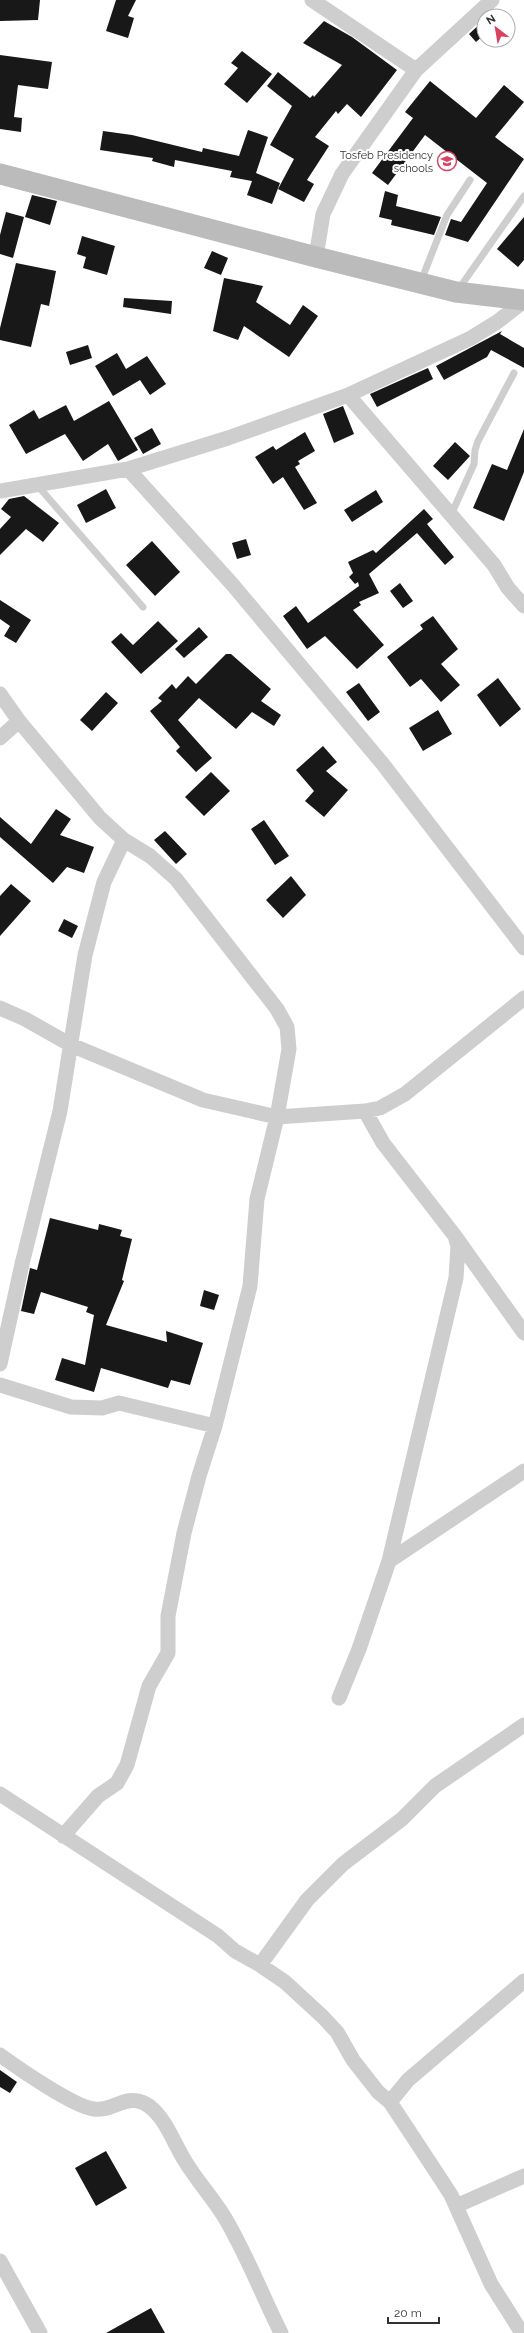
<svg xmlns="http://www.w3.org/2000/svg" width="524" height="2333" viewBox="0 0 524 2333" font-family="Raleway,sans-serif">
  <rect width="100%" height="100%" fill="#fff"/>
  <path fill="#181818" d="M 0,0 L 40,0 L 38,20 L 0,21 Z
    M 116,0 L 136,0 L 128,16 L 134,18 L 128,38 L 106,31 Z
    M 484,20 L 484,35 L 476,42 L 469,34 Z
    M 324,21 L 352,37 L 397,70 L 361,117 L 347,104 L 338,114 L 336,111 L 315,137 L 329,146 L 307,180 L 314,184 L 304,202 L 278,189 L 294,159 L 270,145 L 292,106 L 267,86 L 278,72 L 310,98 L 313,95 L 314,97 L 342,65 L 303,43 Z
    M 242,51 L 272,74 L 247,103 L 224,84 L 238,68 L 231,63 Z
    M 0,55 L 52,62 L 48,89 L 18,85 L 14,117 L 22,118 L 21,132 L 0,129 Z
    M 430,81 L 476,118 L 504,85 L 524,102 L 495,137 L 524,159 L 468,242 L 445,235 L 451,219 L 461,222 L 487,183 L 425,135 L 388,185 L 372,173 L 413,118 L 405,112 Z
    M 248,130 L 268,137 L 256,173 L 280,183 L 272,204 L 247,195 L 252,181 L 230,177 L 232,171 L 175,160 L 174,167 L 152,161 L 153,158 L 100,150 L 103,131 L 132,135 L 202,152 L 203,148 L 239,156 Z
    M 385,191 L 398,195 L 396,206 L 441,217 L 434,235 L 391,225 L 392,220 L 379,217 Z
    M 32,195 L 57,201 L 50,225 L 25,217 Z
    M 6,212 L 24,217 L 13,258 L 0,254 L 0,235 Z
    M 524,217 L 524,260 L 518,267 L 497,249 Z
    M 82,236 L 115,246 L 107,275 L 83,268 L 86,257 L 77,254 Z
    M 212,251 L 228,258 L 221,275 L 204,268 Z
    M 16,263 L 56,271 L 49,306 L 41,304 L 31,347 L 0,340 L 0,328 Z
    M 224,278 L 263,286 L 256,302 L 290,325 L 303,305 L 318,316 L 289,357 L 244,326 L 238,340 L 213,331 Z
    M 124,298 L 172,301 L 171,314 L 123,307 Z
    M 502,331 L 500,334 L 524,348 L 524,368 L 491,350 L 487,357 L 444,380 L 436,366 Z
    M 88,345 L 92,358 L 70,365 L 66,352 Z
    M 117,353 L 126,369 L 147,356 L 166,384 L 150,395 L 140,380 L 113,396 L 95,366 Z
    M 428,368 L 433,379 L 377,407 L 370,394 Z
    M 109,401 L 138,450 L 118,461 L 108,444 L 83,461 L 65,434 L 26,454 L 9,425 L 34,410 L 39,419 L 66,405 L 74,421 Z
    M 343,406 L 354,434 L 334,443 L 323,414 Z
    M 152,428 L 161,444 L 143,454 L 134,438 Z
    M 524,429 L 524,472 L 504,521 L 473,508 L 492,464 L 507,470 Z
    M 305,432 L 315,451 L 298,461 L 300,464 L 295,467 L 317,503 L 304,510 L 283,477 L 273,484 L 255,457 L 273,446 L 276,450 Z
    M 455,442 L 470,456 L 448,480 L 433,466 Z
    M 106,489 L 116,508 L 86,523 L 77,505 Z
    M 376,490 L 383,502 L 352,522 L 344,510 Z
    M 24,496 L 59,523 L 43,542 L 26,529 L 0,555 L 0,529 L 11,517 L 1,509 L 9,499 Z
    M 424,509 L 433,519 L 427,524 L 454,557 L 445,565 L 417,533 L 369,574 L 379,593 L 359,602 L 361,605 L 353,610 L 384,645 L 357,669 L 325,636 L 307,649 L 283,616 L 296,606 L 308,623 L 359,586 L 358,582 L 355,584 L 349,577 L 353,573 L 348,562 L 373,550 L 376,553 Z
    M 246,539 L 251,555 L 237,559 L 232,543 Z
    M 152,541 L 180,572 L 155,596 L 126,565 Z
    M 400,583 L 413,601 L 403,608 L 390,591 Z
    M 0,600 L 31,620 L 16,643 L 4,636 L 10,626 L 0,619 Z
    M 433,616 L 458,649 L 441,664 L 460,685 L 441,702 L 421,679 L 410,687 L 387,657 L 423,629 L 420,625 Z
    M 158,621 L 178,641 L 141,674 L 111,642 L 121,633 L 133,645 Z
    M 199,627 L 208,637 L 184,658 L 175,649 Z
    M 226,654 L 231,654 L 271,689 L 261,701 L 281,715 L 274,726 L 252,712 L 236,729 L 199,698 L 178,720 L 212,758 L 196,772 L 176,751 L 180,747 L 150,711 L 162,701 L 158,698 L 172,684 L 176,689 L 188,676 L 196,684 Z
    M 498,678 L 521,709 L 500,727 L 477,695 Z
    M 359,683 L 380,712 L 368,721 L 346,692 Z
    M 106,692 L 118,703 L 92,731 L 80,720 Z
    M 438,710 L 452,734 L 423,751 L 409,728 Z
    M 323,746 L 337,762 L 326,771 L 348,790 L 324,817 L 305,801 L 314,791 L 296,770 Z
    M 211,772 L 230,791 L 204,816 L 185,797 Z
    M 56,809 L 71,819 L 60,835 L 94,847 L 84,873 L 67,867 L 53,883 L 0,837 L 0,817 L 31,844 Z
    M 264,820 L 289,856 L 275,865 L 251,829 Z
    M 165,831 L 187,854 L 176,864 L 154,840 Z
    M 291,876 L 306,895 L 283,918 L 266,900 Z
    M 11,884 L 31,901 L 0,936 L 0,896 Z
    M 64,919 L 78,926 L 72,938 L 58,931 Z
    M 50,1218 L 98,1230 L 99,1224 L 122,1230 L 120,1236 L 132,1239 L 122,1280 L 124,1281 L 106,1325 L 167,1342 L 166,1331 L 203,1343 L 190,1385 L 171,1380 L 168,1388 L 101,1368 L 94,1392 L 55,1380 L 62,1358 L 85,1365 L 94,1315 L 86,1312 L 88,1307 L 41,1292 L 34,1314 L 21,1311 L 30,1268 L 37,1270 Z
    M 204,1290 L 219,1295 L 214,1310 L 200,1306 Z
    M 0,2070 L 17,2082 L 10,2093 L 0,2087 Z
    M 106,2151 L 127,2188 L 96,2206 L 75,2168 Z
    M 151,2308 L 165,2333 L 106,2333 Z"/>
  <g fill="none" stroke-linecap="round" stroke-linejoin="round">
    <path stroke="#cecece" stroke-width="7" d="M 421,281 L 447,215 L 470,180
      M 458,290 L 524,196
      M 37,485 L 143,607
      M 451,515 L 474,464 L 475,450 L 478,441 L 514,373"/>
    <path stroke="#cecece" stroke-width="15" d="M 312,0 L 416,70
      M 316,257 L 323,214 L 342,174 L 416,70 L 492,0
      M 348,395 L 494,565 L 508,588 L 524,606
      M 128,469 L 232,584 L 382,763 L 524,948
      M 0,491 L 128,469 L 228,438 L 348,395 L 471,338 L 497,322 L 524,301
      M 0,694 L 19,721 L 100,818 L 124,840 L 150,856 L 176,879 L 277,1009 L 287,1027 L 289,1049 L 277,1117 L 257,1199 L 250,1286 L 215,1426 L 199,1476 L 184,1533 L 168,1616 L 168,1653 L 149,1686 L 127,1765 L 117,1783 L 98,1796 L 63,1836
      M 0,738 L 19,721
      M 0,1008 L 25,1019 L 71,1045 L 203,1100 L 277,1117 L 365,1111 L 380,1108 L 405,1094 L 524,998
      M 365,1111 L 383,1143 L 455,1236 L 524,1333
      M 0,1364 L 22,1264 L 60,1111 L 85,955 L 104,882 L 124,840
      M 0,1385 L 71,1407 L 102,1408 L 119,1403 L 215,1426
      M 389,1561 L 524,1471
      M 339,1698 L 359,1649 L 389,1561 L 456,1278 L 458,1246 L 455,1236
      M 0,1794 L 218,1936 L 235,1951 L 260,1965 L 285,1982 L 323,2017 L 337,2032 L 353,2060 L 378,2092 L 390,2102 L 440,2178 L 451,2195 L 491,2284 L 522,2333
      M 260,1965 L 307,1900 L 343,1864 L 402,1819 L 435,1786 L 524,1725
      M 0,2055 C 18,2068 74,2107 94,2109 C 111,2112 126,2094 144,2103 C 164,2113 173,2142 185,2161 C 197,2181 213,2198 225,2218 C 247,2255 262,2295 281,2333
      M 390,2102 L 408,2080 L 524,1981
      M 456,2206 L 524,2176
      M 0,2261 L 40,2333"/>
    <path stroke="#bbb" stroke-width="21" d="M 0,174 L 316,257 L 456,292 L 524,300"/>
  </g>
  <defs>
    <symbol id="school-ring" viewBox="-11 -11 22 22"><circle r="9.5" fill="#fff" stroke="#d84362" stroke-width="1.5"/><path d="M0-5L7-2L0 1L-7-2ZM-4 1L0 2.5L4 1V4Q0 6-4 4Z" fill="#d84362"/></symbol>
  </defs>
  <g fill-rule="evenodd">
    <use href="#school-ring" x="436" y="150" width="22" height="22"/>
  </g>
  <g text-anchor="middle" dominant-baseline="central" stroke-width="4" stroke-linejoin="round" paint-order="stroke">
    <g font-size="11" fill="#313131" stroke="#fff" text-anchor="end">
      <text x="433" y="155">Tosfeb Presidency<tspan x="433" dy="13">schools</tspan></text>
    </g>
  </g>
  <g transform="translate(496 28) rotate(329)"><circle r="19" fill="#ffffff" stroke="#adadad"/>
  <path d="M0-3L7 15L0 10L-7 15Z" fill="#d84362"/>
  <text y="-6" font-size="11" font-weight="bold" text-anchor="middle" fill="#313131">N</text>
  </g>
  <path d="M388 2317v6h51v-6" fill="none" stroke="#313131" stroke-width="2"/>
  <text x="394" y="2317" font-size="12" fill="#313131" stroke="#ffffff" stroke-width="3" paint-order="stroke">20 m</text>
</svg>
